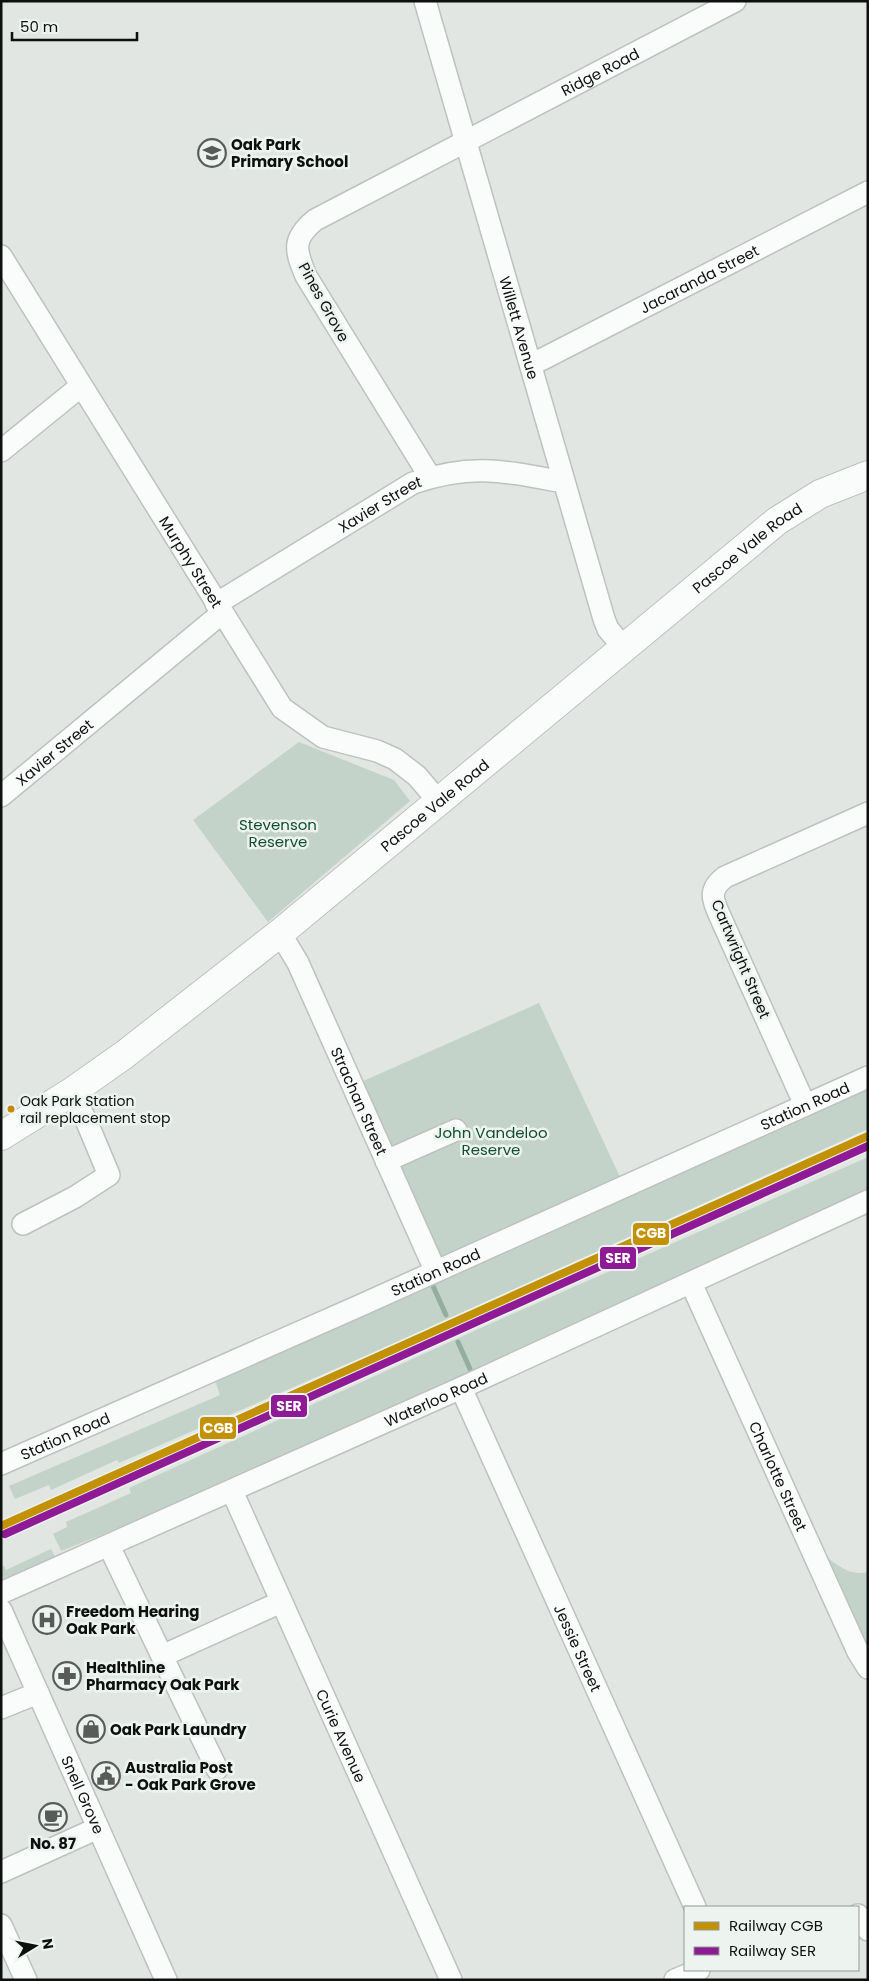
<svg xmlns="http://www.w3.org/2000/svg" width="869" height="1981" viewBox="0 0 869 1981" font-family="Poppins,sans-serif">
  <rect width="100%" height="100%" fill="#e1e6e3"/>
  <path fill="#c3d3ca" d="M 299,742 L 394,780 L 410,801 L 268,922 L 193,820 Z
    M 539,1003 L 627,1192 L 441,1276 L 352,1086 Z
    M 868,1086 L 868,1129 L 372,1353 L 119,1463 L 117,1460 L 51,1490 L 49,1485 L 15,1499 L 9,1486 L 220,1395 L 215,1381 Z
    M 868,1157 L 868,1192 L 219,1488 L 61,1551 L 53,1534 L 67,1527 L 66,1522 L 131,1493 L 129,1488 L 474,1331 Z
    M 51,1549 L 57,1560 L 1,1585 L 1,1567 L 4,1566 L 6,1570 Z
    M 825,1556 C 839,1566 849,1576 868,1572 L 868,1646 L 863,1641 Z"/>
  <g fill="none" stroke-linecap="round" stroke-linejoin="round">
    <path stroke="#95ad9f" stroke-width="5" d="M 433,1286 L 446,1315
      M 458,1342 L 470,1369"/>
    <defs>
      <g id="minor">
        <path id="s1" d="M 425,1 L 604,619 L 608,629 L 624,648"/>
        <path id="s2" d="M 1,256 L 282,708 L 323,737 L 377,751 L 395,759 L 417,776 L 439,802"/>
        <path id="s3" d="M 531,365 L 868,192"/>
        <path d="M 1,451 L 81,386"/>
        <path id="s4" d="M 430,477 L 306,276 C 295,250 292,239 315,220 L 735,1"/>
        <path id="s5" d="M 216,604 L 413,483 C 472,463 504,471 563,482"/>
        <path id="s6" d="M 1,796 L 222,613"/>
        <path id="s7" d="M 280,933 L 298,963 L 435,1270"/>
        <path d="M 805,1105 L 723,923 C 715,904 705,892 725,877 L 868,813"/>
        <path d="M 386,1161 L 456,1130"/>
        <path d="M 23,1224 L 75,1197 L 109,1175 L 86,1120 L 70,1093"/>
        <path id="s8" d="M 691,1283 L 858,1652 L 868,1668"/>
        <path id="s9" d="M 461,1388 L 695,1907"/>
        <path id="s10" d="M 1,1464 L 359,1306 L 868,1077"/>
        <path id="s11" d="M 232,1491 L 451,1980"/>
        <path d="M 109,1546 L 162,1656 L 281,1602"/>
        <path id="s12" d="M 1,1593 L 461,1388 L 868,1201"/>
        <path id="s13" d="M 1,1610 L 166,1980"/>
        <path d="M 162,1656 L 217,1769"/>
        <path d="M 1,1708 L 38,1693"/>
        <path d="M 1,1872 L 98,1828"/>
        <path d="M 858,1915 L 868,1930"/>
        <path d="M 1,1925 L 26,1980"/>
        <path d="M 675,1980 L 699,1970"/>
      </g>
      <g id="major">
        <path id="s14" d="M 1,1136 L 70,1093 L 124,1055 L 280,933 L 777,521 L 820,494 L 868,475"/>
      </g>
    </defs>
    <use href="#minor" stroke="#bec2bf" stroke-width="24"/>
    <use href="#major" stroke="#bec2bf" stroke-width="30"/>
    <use href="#minor" stroke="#fafbfb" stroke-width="21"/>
    <use href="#major" stroke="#fafbfb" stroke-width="28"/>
    <defs>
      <path id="rail-1" d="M 1,1526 L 868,1136"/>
      <path id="rail-2" d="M 5,1534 L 868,1146"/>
    </defs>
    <use href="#rail-1" stroke="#edf4f0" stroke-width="11"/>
    <use href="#rail-2" stroke="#edf4f0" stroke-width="11"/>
    <use href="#rail-1" stroke="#c39204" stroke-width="8"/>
    <use href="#rail-2" stroke="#8f1a95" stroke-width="8"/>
  </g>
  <defs>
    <symbol id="school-ring" viewBox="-11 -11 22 22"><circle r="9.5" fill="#edf4f0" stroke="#585b59" stroke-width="1.5"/><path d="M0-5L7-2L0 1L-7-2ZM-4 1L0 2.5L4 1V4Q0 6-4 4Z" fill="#585b59"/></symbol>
    <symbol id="hospital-ring" viewBox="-11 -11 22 22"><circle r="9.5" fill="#edf4f0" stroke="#585b59" stroke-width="1.5"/><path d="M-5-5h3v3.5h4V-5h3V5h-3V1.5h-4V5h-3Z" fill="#585b59"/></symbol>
    <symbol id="pharmacy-ring" viewBox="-11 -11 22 22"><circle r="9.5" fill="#edf4f0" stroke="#585b59" stroke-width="1.5"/><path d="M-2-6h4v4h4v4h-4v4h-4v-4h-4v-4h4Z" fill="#585b59"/></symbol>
    <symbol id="shop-ring" viewBox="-11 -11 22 22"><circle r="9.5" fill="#edf4f0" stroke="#585b59" stroke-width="1.5"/><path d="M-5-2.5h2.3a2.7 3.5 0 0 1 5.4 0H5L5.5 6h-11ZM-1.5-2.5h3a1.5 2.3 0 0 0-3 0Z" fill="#585b59"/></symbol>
    <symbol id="civic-ring" viewBox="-11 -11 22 22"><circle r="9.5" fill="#edf4f0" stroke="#585b59" stroke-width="1.5"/><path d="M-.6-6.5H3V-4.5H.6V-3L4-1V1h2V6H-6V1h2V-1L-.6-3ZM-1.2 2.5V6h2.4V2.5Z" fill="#585b59"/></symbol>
    <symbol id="cafe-ring" viewBox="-11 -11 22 22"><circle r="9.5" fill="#edf4f0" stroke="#585b59" stroke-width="1.5"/><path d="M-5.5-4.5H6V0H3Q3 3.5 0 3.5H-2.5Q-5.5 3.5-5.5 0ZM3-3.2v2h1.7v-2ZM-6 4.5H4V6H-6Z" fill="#585b59"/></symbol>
  </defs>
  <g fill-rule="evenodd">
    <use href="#school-ring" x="196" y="137" width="32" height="32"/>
    <use href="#hospital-ring" x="31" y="1604" width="32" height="32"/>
    <use href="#pharmacy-ring" x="51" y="1660" width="32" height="32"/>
    <use href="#shop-ring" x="75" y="1713" width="32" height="32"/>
    <use href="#civic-ring" x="90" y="1760" width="32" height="32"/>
    <use href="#cafe-ring" x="37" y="1801" width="32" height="32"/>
  </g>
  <circle fill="#c88803" stroke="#edf4f0" stroke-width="2" cx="11" cy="1109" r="4.5"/>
  <g text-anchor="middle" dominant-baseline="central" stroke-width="5" stroke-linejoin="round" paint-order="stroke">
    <g font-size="14" fill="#0e100f" stroke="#edf4f0" text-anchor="start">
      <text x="20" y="1101">Oak Park Station<tspan x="20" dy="17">rail replacement stop</tspan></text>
    </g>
    <g font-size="15" fill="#0e100f" stroke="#edf4f0">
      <text stroke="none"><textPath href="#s4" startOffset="621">Ridge Road</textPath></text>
      <text stroke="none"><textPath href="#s3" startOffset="189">Jacaranda Street</textPath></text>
      <text transform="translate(324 302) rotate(61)">Pines Grove</text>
      <text stroke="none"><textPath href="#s1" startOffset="340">Willett Avenue</textPath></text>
      <text stroke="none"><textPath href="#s5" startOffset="192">Xavier Street</textPath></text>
      <text stroke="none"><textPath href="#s14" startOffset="951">Pascoe Vale Road</textPath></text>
      <text stroke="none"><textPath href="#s2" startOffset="360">Murphy Street</textPath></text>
      <text stroke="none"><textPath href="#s6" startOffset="69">Xavier Street</textPath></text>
      <text stroke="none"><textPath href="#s14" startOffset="546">Pascoe Vale Road</textPath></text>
      <text transform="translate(741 959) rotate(67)">Cartwright Street</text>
      <text stroke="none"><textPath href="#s7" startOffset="186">Strachan Street</textPath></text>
      <text stroke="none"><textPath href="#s10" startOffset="880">Station Road</textPath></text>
      <text stroke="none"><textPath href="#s10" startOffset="475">Station Road</textPath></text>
      <text stroke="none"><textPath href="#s12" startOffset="476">Waterloo Road</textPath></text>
      <text stroke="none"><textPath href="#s10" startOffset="70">Station Road</textPath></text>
      <text stroke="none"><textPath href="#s8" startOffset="212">Charlotte Street</textPath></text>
      <text stroke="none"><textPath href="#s9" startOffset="285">Jessie Street</textPath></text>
      <text stroke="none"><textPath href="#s11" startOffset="268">Curie Avenue</textPath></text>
      <text stroke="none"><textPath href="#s13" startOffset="202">Snell Grove</textPath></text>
    </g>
    <g font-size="15" font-weight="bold" fill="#0e100f" stroke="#edf4f0" text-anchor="start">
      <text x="231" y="144">Oak Park<tspan x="231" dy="17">Primary School</tspan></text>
      <text x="66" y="1611">Freedom Hearing<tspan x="66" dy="17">Oak Park</tspan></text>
      <text x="86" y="1667">Healthline<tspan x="86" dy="17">Pharmacy Oak Park</tspan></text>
      <text x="110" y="1729">Oak Park Laundry</text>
      <text x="125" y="1767">Australia Post<tspan x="125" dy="17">- Oak Park Grove</tspan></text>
      <text x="53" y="1843" text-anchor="middle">No. 87</text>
    </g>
    <g font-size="15" fill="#114c33" stroke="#edf4f0">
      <text x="278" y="824">Stevenson<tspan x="278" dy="17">Reserve</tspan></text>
      <text x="491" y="1132">John Vandeloo<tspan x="491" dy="17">Reserve</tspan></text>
    </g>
  </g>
  <g stroke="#edf4f0" stroke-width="2">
    <rect x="632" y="1222" width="38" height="24" rx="5" fill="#c39204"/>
    <rect x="599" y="1246" width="38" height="24" rx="5" fill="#8f1a95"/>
    <rect x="270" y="1394" width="38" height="24" rx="5" fill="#8f1a95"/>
    <rect x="199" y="1416" width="38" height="24" rx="5" fill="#c39204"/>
  </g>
  <g font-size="14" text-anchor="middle" font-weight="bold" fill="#fff">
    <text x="651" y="1238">CGB</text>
    <text x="618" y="1263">SER</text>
    <text x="289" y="1411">SER</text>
    <text x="218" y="1433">CGB</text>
  </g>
  <rect width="869" height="1981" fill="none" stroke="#0e100f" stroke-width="5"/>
  <rect x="684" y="1906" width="175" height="65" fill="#edf4f0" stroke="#949996"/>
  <rect x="694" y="1922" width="25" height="8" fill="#c39204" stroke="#949996"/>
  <text x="729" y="1931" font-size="15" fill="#0e100f">Railway CGB</text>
  <rect x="694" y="1947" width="25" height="8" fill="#8f1a95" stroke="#949996"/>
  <text x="729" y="1956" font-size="15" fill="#0e100f">Railway SER</text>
  <g transform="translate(35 1946) rotate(80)" stroke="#edf4f0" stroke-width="4" paint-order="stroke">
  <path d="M0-4L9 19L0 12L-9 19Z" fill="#0e100f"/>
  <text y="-8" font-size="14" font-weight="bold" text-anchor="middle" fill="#0e100f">N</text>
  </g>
  <path d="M12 32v8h125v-8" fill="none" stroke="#0e100f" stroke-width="2.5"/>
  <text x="20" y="32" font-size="15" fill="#0e100f" stroke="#edf4f0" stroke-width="4" paint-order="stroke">50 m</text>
</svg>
